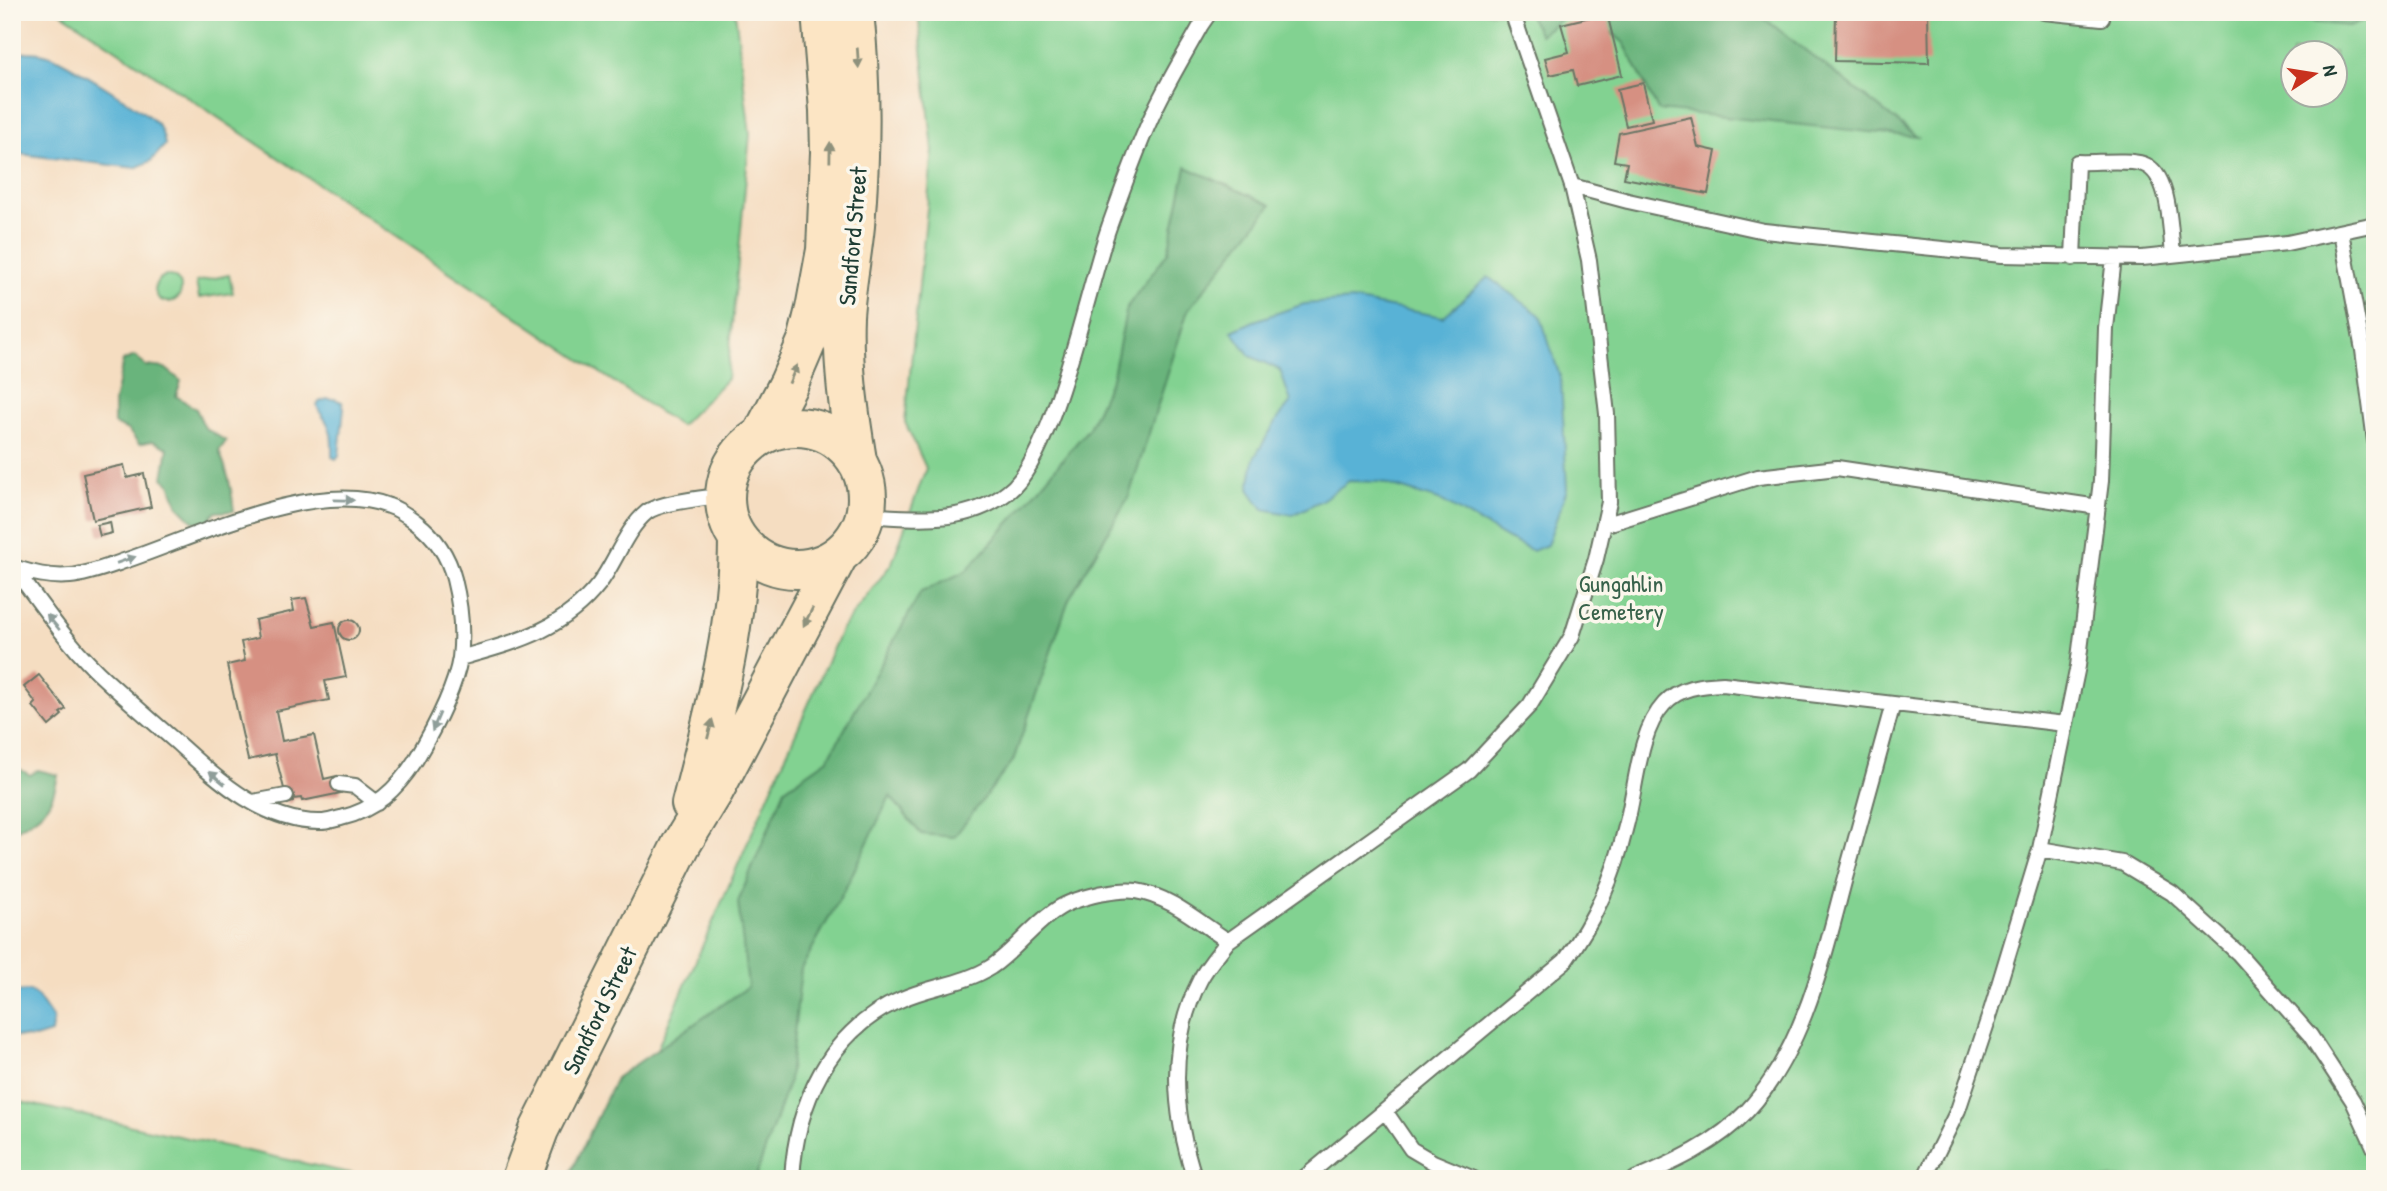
<svg xmlns="http://www.w3.org/2000/svg" width="2387" height="1191" viewBox="0 0 2387 1191" font-family="'Patrick Hand',sans-serif">
  <rect width="100%" height="100%" fill="#fbf7ec"/>
  <filter id="ink" filterUnits="userSpaceOnUse"><feTurbulence type="fractalNoise" baseFrequency=".0143" numOctaves="2"/><feDisplacementMap in="SourceGraphic" scale="14" xChannelSelector="R" yChannelSelector="G"/><feConvolveMatrix kernelMatrix="1 2 1 2 8 2 1 2 1" color-interpolation-filters="sRGB"/></filter>
  <filter id="wash" filterUnits="userSpaceOnUse"><feTurbulence type="fractalNoise" baseFrequency=".00686" numOctaves="4" result="noise"/><feDisplacementMap in="SourceGraphic" scale="28" xChannelSelector="R" yChannelSelector="G"/><feGaussianBlur stdDeviation="1.57" result="paint"/><feColorMatrix in="noise" values="0 0 0 0 0 0 0 0 0 0 0 0 0 0 0 0 0 1.4 0 .05"/><feComposite in="paint" operator="in"/></filter>
  <g filter="url(#wash)">
    <rect width="100%" height="100%" fill="#f5ddc1"/>
    <path fill="#82d291" stroke="#508862" stroke-width="2" fill-rule="evenodd" d="M 60,12 L 735,12 L 750,134 L 727,379 L 680,426 Z
      M 918,12 L 2375,12 L 2375,1179 L 600,1179 L 841,630 L 892,563 L 926,468 L 905,422 L 933,150 ZM 2292,52 L 2334,52 L 2334,94 L 2292,94 Z
      M 229,275 L 233,293 L 199,298 L 196,282 Z
      M155 289a13 13 0 1 1 26 0a13 13 0 1 1-26 0Z
      M 12,1100 L 377,1179 L 12,1179 Z"/>
    <path fill="#69b47b" stroke="#447858" stroke-width="2" d="M 1527,12 L 1570,12 L 1540,35 Z
      M 1587,12 L 1756,12 L 1917,137 L 1658,110 L 1624,43 Z
      M 2289,12 L 2375,12 L 2375,16 L 2349,26 L 2292,20 Z
      M 1186,167 L 1271,205 L 1188,310 L 1129,496 L 1069,599 L 1013,761 L 954,837 L 921,834 L 890,796 L 847,885 L 801,969 L 789,1080 L 755,1179 L 568,1179 L 616,1078 L 748,987 L 738,902 L 785,789 L 828,759 L 921,592 L 966,571 L 1018,513 L 1089,428 L 1113,375 L 1127,307 L 1168,252 Z
      M 135,356 L 146,366 L 165,368 L 181,381 L 176,396 L 196,409 L 205,428 L 226,441 L 219,451 C 228,471 232,490 234,511 L 216,512 L 206,523 L 194,522 L 178,506 L 170,484 L 163,478 L 168,448 L 153,441 L 139,444 L 128,430 L 114,424 L 114,401 L 123,361 Z
      M 12,760 L 18,768 L 30,775 L 38,770 L 58,775 C 53,808 40,817 12,832 Z"/>
    <path fill="#59b2d6" stroke="#3c7885" stroke-width="2" d="M 16,52 C 27,52 37,51 48,55 C 64,60 148,112 158,125 C 162,131 164,138 165,145 L 151,161 L 135,168 L 12,153 L 12,55 Z
      M 1488,277 L 1540,315 L 1561,380 L 1567,489 L 1547,545 L 1533,551 L 1508,539 L 1442,501 L 1380,482 L 1349,481 L 1322,500 L 1293,515 L 1263,509 L 1249,489 L 1254,458 L 1277,420 L 1291,402 L 1280,370 L 1250,356 L 1232,331 L 1254,321 L 1304,304 L 1352,300 L 1443,317 Z
      M 327,399 L 335,399 L 342,402 L 344,408 L 339,455 L 336,459 L 332,457 C 332,445 333,432 326,421 C 323,416 319,413 317,406 L 319,402 Z
      M 30,991 L 38,997 L 53,1019 L 51,1033 L 35,1038 L 12,1036 L 12,992 Z"/>
    <g id="blocks">
      <path fill="#d69082" d="M 1836,12 L 1928,12 L 1929,63 L 1835,61 Z
        M 1607,13 L 1622,75 L 1577,86 L 1573,70 L 1550,75 L 1545,58 L 1569,52 L 1561,24 Z
        M 1643,83 L 1652,120 L 1626,126 L 1617,89 Z
        M 1691,117 L 1698,147 L 1716,151 L 1708,194 L 1624,178 L 1627,163 L 1614,161 L 1619,133 Z
        M 124,465 L 127,478 L 144,474 L 151,507 L 93,520 L 83,474 Z
        M 110,522 L 112,533 L 100,536 L 97,525 Z
        M 306,598 L 314,626 L 334,622 L 346,677 L 325,681 L 329,700 L 276,711 L 282,741 L 314,735 L 324,779 L 337,776 L 341,793 L 302,801 L 301,798 L 293,799 L 293,802 L 288,804 L 275,754 L 248,760 L 227,665 L 245,661 L 241,642 L 258,638 L 255,620 L 294,611 L 292,600 Z
        M339 630a10 10 0 1 1 20 0a10 10 0 1 1-20 0Z
        M 39,675 L 66,709 L 60,713 L 62,715 L 49,726 L 33,706 L 36,703 L 24,687 Z"/>
    </g>
  </g>
  <g filter="url(#ink)">
    <use href="#blocks" fill-opacity="0" stroke="#6a7565" stroke-width="2"/>
    <g fill="none" stroke-linecap="round" stroke-linejoin="round">
      <defs>
        <path id="service" d="M 1512,12 L 1572,186 L 1628,201 L 1764,231 L 2002,255 L 2142,258 L 2287,243 L 2375,224
          M 2044,12 L 2102,18
          M 2341,232 L 2363,350 L 2375,441
          M 2073,258 L 2077,162 C 2093,163 2129,159 2143,164 C 2171,173 2170,231 2173,255
          M 866,515 C 916,518 966,525 1008,492 C 1054,458 1088,286 1109,227 C 1122,191 1135,153 1151,118 C 1165,86 1184,56 1201,25 L 1210,12
          M 1604,525 L 1758,477 L 1837,468 L 2098,507
          M 12,566 C 43,606 69,647 107,681 C 129,701 152,721 175,741 C 215,777 262,823 321,822 C 327,822 335,819 341,818 C 375,810 397,789 415,761 C 431,734 455,689 460,658 C 463,633 460,603 454,579 C 448,555 436,537 416,522 C 408,516 399,509 389,506 C 315,478 198,536 127,560 C 109,566 90,574 70,576 C 50,578 32,573 13,567
          M 460,658 C 515,642 561,632 599,584 C 615,563 626,529 647,512 C 660,502 706,498 725,495
          M 339,784 L 355,786 L 377,803
          M 253,802 L 286,796
          M 2040,849 L 2122,863 L 2172,893 L 2238,953 L 2310,1035 L 2353,1101 L 2375,1149
          M 1385,1111 L 1411,1149 L 1433,1162 L 1474,1179
          M 792,1179 C 796,1104 829,1030 902,999 C 931,986 964,984 991,967 C 1016,950 1033,924 1059,908 C 1070,901 1086,897 1099,894 C 1110,892 1124,889 1136,891 C 1170,896 1200,923 1228,941
          M 1195,1179 C 1173,1113 1167,1044 1200,980 C 1207,966 1219,953 1228,941 L 1469,770 L 1530,705 L 1572,636 L 1596,559 L 1609,502 L 1607,414 L 1589,260 L 1572,186
          M 1303,1179 L 1565,961 C 1596,918 1614,877 1626,826 C 1636,790 1638,732 1664,704 C 1679,687 1701,685 1723,684 L 2065,724
          M 1635,1179 C 1675,1162 1717,1143 1747,1111 C 1804,1050 1824,956 1845,878 C 1861,820 1877,762 1893,704
          M 1924,1179 L 1958,1110 L 1991,1011 L 2040,849 L 2078,666 L 2101,481 L 2106,328 L 2114,258"/>
        <path id="secondary" d="M 854,12 C 862,84 861,154 855,226 C 852,256 846,286 844,316 C 842,364 849,412 857,460
          M725 498a71 71 0 1 1 142 0a71 71 0 1 1-142 0Z
          M 762,435 L 789,383 L 807,341 L 815,309 L 826,250 L 830,152 L 829,110 L 821,12
          M 691,804 C 713,717 738,629 738,540
          M 521,1179 L 539,1130 L 682,843 L 715,789 L 838,556"/>
      </defs>
      <use href="#service" stroke="#6a7565" stroke-width="18"/>
      <use href="#secondary" stroke="#6a7565" stroke-width="42"/>
      <use href="#service" stroke="#fff" stroke-width="14"/>
      <use href="#secondary" stroke="#fce5c4" stroke-width="38"/>
    </g>
    <defs><path id="oneway-solid" d="M-6-.8H1V-3.2L6.5 0L1 3.2V.8H-6Z" transform="scale(1.75)"/></defs>
    <g fill="#8e917c">
      <use href="#oneway-solid" transform="translate(858 58) rotate(86)"/>
      <use href="#oneway-solid" transform="translate(830 152) rotate(-89)"/>
      <use href="#oneway-solid" transform="translate(793 374) rotate(-67)"/>
      <use href="#oneway-solid" transform="translate(808 617) rotate(117)"/>
      <use href="#oneway-solid" transform="translate(710 729) rotate(-76)"/>
    </g>
    <g fill="#8f9e9a">
      <use href="#oneway-solid" transform="translate(344 500) rotate(1)"/>
      <use href="#oneway-solid" transform="translate(126 560) rotate(-19)"/>
      <use href="#oneway-solid" transform="translate(53 622) rotate(-130)"/>
      <use href="#oneway-solid" transform="translate(436 722) rotate(113)"/>
      <use href="#oneway-solid" transform="translate(217 778) rotate(-140)"/>
    </g>
  </g>
  <g text-anchor="middle" dominant-baseline="central" stroke-width="7" stroke-linejoin="round" paint-order="stroke">
    <g font-size="24" fill="#1f3d34" stroke="#fbf7ec">
      <text transform="translate(852 236) rotate(-85)">Sandford Street</text>
      <text transform="translate(599 1010) rotate(-64)">Sandford Street</text>
    </g>
    <g font-size="24" fill="#38624b" stroke="#fbf7ec">
      <text x="1621" y="583">Gungahlin<tspan x="1621" dy="28">Cemetery</tspan></text>
    </g>
  </g>
  <rect width="2387" height="1191" fill="none" stroke="#fbf7ec" stroke-width="42"/>
  <g transform="translate(2314 74) rotate(78)"><circle r="33" fill="#fbf7ec" stroke="#a3ada2" stroke-width="2"/>
  <path d="M0-5L12 26L0 18L-12 26Z" fill="#c8321e"/>
  <text y="-10" font-size="19" font-weight="bold" text-anchor="middle" fill="#1f3d34">N</text>
  </g>
</svg>
